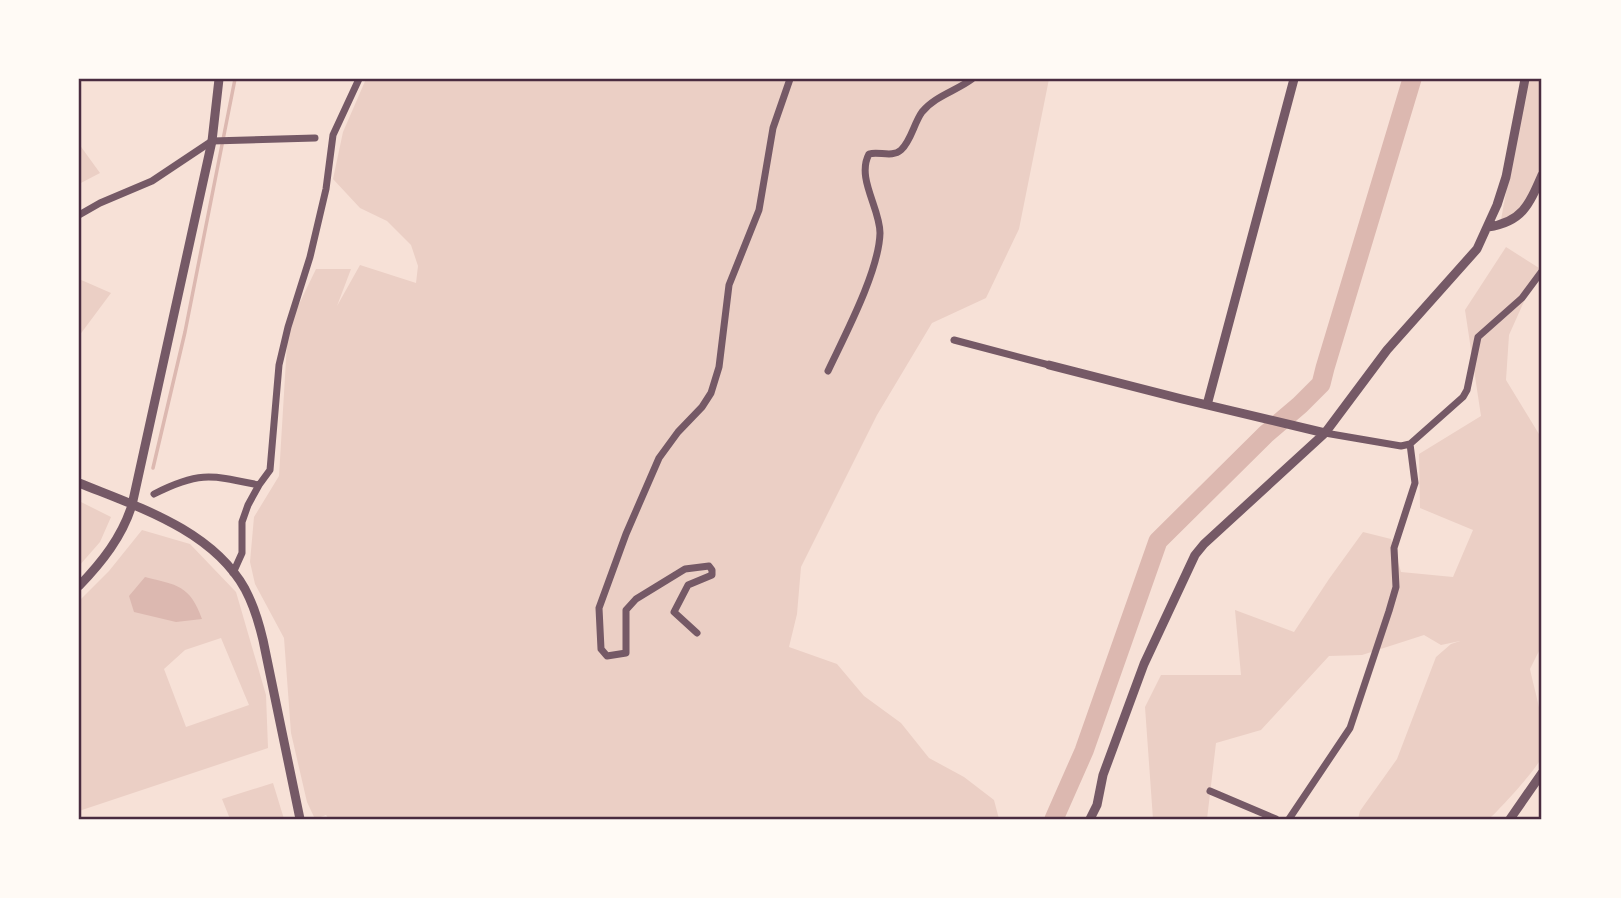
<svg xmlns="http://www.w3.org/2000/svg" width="1621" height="898" viewBox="0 0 1621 898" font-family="Jost,sans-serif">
  <rect width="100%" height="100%" fill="#f7e1d7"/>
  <path fill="#ebcfc5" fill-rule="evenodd" d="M 366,79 L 1049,79 L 1019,229 L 986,298 L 932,323 L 877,415 L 801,567 L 797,614 L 789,647 L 837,664 L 864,696 L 901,723 L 929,758 L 964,777 L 994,800 L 999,819 L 329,819 L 326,815 L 315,819 L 307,802 L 291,733 L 284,638 L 255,584 L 250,562 L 254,517 L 279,476 L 288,327 L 316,269 L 351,269 L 337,306 L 360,265 L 416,283 L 418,266 L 411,245 L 387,221 L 360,208 L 333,179 L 343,132 Z
    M 1527,79 L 1542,79 L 1542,191 L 1515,219 L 1500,225 Z
    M 79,144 L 100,173 L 79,184 Z
    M 1506,247 L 1539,268 L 1509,335 L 1506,380 L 1542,439 L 1542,645 L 1530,669 C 1534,689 1549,737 1542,756 C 1538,768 1499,810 1489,819 L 1358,819 L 1360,811 L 1397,759 L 1436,657 L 1451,644 L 1460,641 L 1441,645 L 1424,635 L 1362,655 L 1329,656 L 1261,730 L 1216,743 L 1207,819 L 1153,819 L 1145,707 L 1161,675 L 1241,675 L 1235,610 L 1294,632 L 1329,579 L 1363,532 L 1391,539 L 1401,572 L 1453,577 L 1473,530 L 1420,508 L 1419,454 L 1481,416 L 1465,310 Z
    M 79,279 L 111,293 L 79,336 Z
    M 79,501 L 111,517 L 100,542 L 79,566 Z
    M 142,530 L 190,544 L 236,592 L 266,695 L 268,748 L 79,811 L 79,601 L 109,571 ZM 221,638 L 249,705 L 186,727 L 164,669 L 185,650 Z
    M 273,783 L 284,819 L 230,819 L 222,799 Z"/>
  <path fill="#dcb8b0" d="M 145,577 C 177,585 190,585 202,619 L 176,622 L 134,612 L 129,596 Z"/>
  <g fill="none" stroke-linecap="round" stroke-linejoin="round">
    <path stroke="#dcb8b0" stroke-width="3.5" d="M 153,468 L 185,332 L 235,79"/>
    <path stroke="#dcb8b0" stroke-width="19" d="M 1054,819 L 1084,751 L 1158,541 L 1266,434 L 1300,405 L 1321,384 L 1325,368 L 1412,79"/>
    <path stroke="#755966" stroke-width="7" d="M 79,215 L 100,203 L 152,181 L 212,141 L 315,138
      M 954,340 L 1049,365
      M 828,371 C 845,335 879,271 880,233 C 880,208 856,178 869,154 C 879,151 892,158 901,150 C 911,141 914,123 922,112 C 935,96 956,91 972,79
      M 1325,433 L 1401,446 L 1410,444 L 1463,397 L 1467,390 L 1478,337 L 1522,298 L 1542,271
      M 154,494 C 199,471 211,475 259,485 L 270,470 L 279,365 L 288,327 L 310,257 L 326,189 L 333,135 L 359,79
      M 233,573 L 242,553 L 242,522 L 248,505 L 259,485
      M 697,633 L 674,612 L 688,585 L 712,575 L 712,570 L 709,566 L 685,569 L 636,599 L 626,610 L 626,653 L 607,656 L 601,649 L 599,608 L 626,534 L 659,458 L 678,432 L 702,407 L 711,393 L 719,367 L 729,285 L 759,210 L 773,128 L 790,79
      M 1210,791 L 1276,819
      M 1289,819 L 1350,728 L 1389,611 L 1396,587 L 1394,548 L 1415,483 L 1410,444"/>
    <path stroke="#755966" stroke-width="9" d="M 1488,227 C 1522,222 1529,205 1542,175
      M 1049,365 L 1182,399 L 1325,433
      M 1207,405 L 1294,79
      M 79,483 C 138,507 212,530 245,589 C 254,606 259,623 263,640 L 300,819
      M 79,586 C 102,562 122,537 132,505 L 212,141 L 219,79
      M 1090,819 L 1097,805 L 1103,775 L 1144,664 L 1195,555 L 1204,544 L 1325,433 L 1387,350 L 1477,249 L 1497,205 L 1506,177 L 1525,79
      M 1510,819 L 1542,773"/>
  </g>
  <rect width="1621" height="898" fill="none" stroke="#fffaf5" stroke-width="161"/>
  <rect x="80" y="80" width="1460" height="738" fill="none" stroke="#4a2c40" stroke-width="2.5"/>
</svg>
